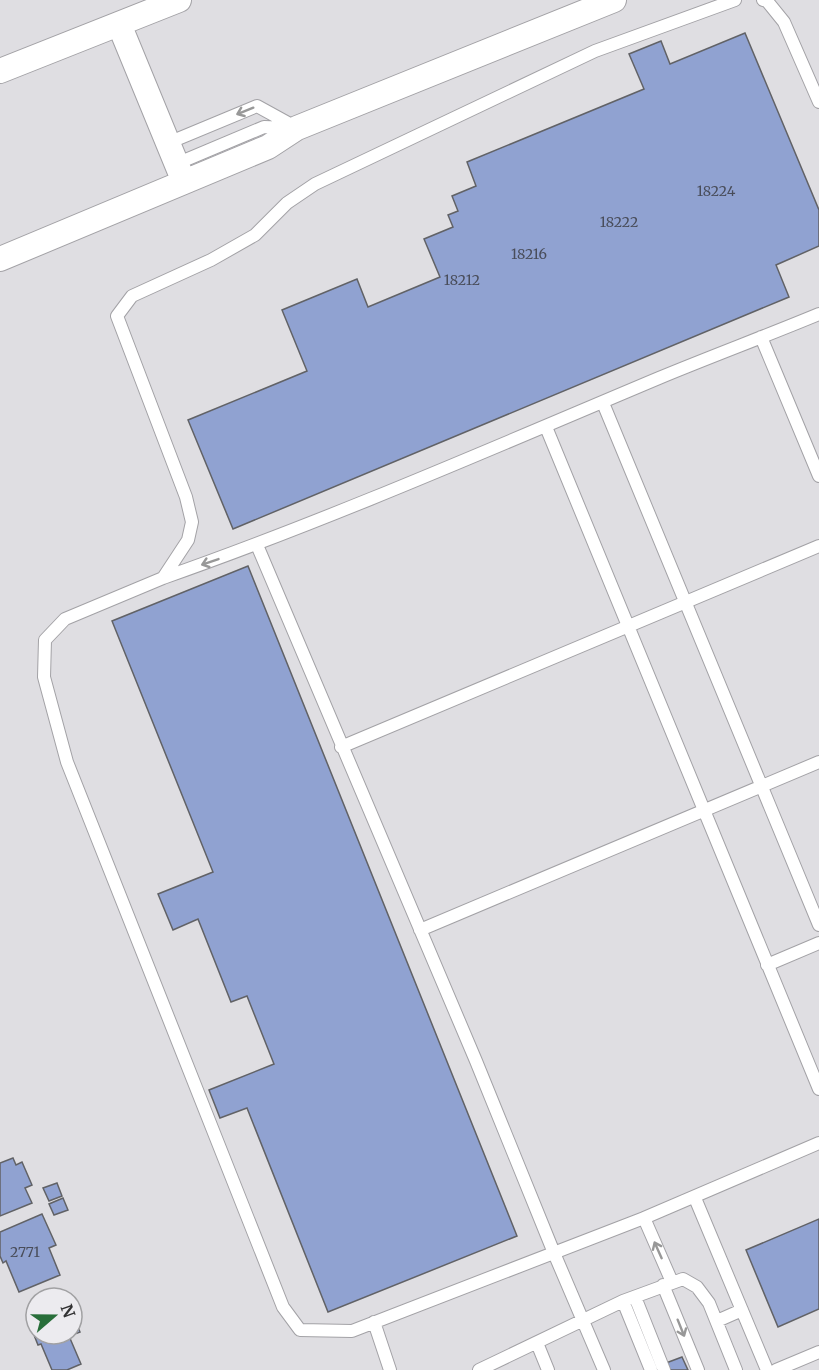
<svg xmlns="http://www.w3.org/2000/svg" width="819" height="1370" viewBox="0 0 819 1370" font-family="Merriweather,serif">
  <rect width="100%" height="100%" fill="#dfdee2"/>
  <path fill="#90a2d1" stroke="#616266" stroke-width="1.5" d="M 745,33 L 819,210 L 819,246 L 776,265 L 789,297 L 233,529 L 188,420 L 307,371 L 282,310 L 357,279 L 368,307 L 440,277 L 424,239 L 453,227 L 448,215 L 458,211 L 452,196 L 476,186 L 467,162 L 644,89 L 629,54 L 661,41 L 670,64 Z
    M 248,566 L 517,1236 L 328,1312 L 247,1108 L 220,1118 L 209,1090 L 274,1064 L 247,996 L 231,1002 L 198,919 L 173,930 L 158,894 L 213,872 L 112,621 Z
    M 13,1158 L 16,1165 L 22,1162 L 32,1185 L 25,1188 L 32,1203 L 0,1216 L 0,1163 Z
    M 57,1183 L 62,1196 L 49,1201 L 43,1188 Z
    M 63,1198 L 68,1210 L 54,1215 L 49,1204 Z
    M 42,1214 L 56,1245 L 49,1248 L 60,1275 L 19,1292 L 6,1261 L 3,1263 L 0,1256 L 0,1232 Z
    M 819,1219 L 819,1309 L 778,1327 L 746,1250 Z
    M 72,1313 L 80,1332 L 69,1336 L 81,1364 L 67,1370 L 52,1370 L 41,1344 L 38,1345 L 32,1330 L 36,1329 L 36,1334 L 72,1334 Z
    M 682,1357 L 688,1370 L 668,1370 L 666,1363 Z"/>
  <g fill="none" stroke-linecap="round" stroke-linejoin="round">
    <defs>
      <path id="service" d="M 735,0 L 595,51 L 315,184 L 287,203 L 255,235 L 211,260 L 132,296 L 117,316 L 186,497 L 192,522 L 188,540 L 163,578 L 65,619 L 45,640 L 44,677 L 67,762 L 283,1307 L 300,1330 L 352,1331 L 644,1218 L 819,1143
        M 763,0 L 767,1 L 784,22 L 819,102
        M 168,143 L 257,106 L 297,128
        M 176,164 L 264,127 L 290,128
        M 761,337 L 819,476
        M 603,403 L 819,925
        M 546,427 L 819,1089
        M 257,545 L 476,1061 L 554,1253 L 604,1370
        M 163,578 C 331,519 495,447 659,378 C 712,356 766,336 819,314
        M 341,747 L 819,546
        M 420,930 L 819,762
        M 767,965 L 819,943
        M 695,1198 L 767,1370
        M 644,1218 L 672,1282
        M 663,1285 L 698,1370
        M 635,1297 L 664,1370
        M 623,1301 L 651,1370
        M 717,1321 L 742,1310
        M 374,1322 L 390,1370
        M 537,1343 L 548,1370
        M 479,1370 L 623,1301 L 683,1279 L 697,1287 L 709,1303 L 736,1370
        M 776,1370 L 819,1352"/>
      <path id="minor" d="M 119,24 L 184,182
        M 0,71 L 179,0
        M 0,259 L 268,147 L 297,128 L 614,0"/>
    </defs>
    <use href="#service" stroke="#a3a2a6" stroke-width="14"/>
    <use href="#minor" stroke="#a3a2a6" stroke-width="26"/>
    <use href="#service" stroke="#fff" stroke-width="12"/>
    <use href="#minor" stroke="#fff" stroke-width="24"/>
  </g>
  <defs><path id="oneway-shaft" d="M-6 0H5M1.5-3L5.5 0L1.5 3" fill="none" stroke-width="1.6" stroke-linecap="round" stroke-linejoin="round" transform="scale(1.5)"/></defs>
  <g stroke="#989898">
    <use href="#oneway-shaft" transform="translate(245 111) rotate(158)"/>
    <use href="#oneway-shaft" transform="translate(210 562) rotate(161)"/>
    <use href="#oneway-shaft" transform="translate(658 1250) rotate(-114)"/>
    <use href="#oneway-shaft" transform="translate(681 1328) rotate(68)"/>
  </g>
  <g text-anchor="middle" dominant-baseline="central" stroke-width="6" stroke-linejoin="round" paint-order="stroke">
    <g font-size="14" fill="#494d5a">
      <text x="716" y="191">18224</text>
      <text x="619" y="222">18222</text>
      <text x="529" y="254">18216</text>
      <text x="462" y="280">18212</text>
      <text x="25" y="1252">2771</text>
    </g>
  </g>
  <g transform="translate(54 1316) rotate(70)"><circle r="28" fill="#ecebef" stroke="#a1a1a3" stroke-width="1.5"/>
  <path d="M0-4.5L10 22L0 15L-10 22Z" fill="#286e3a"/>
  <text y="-9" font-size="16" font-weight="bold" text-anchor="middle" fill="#313132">N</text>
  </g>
</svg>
